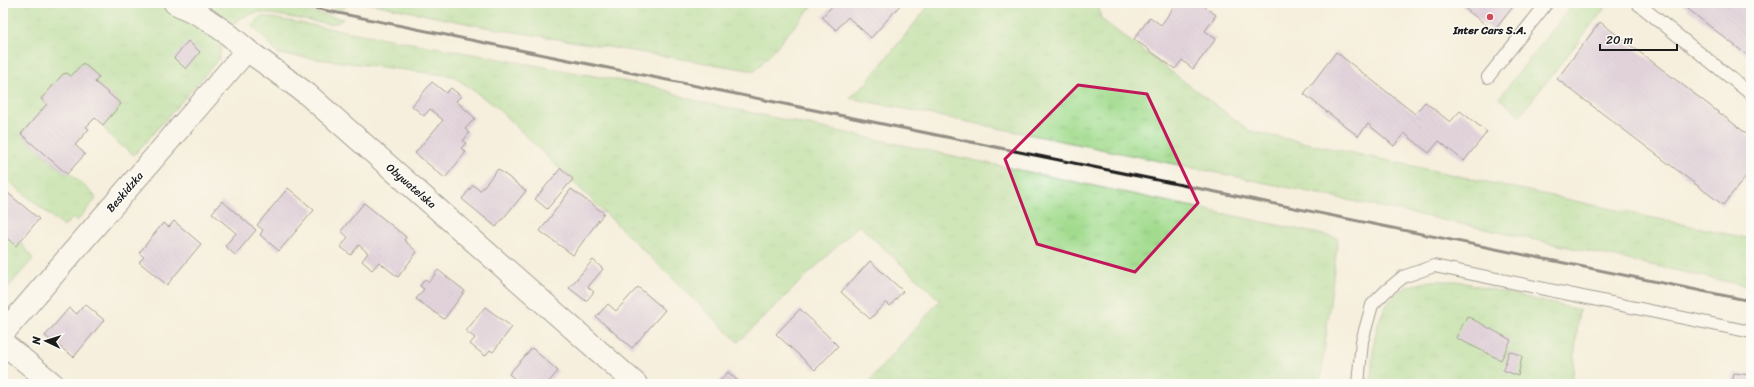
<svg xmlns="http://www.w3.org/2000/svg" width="1754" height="387" viewBox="0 0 1754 387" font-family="Sriracha,sans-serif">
  <defs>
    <pattern id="grass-tufts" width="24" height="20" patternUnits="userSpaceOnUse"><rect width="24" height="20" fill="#a2db8e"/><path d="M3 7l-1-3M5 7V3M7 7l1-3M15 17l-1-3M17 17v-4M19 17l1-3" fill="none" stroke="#8bbb7a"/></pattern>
    <pattern id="building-back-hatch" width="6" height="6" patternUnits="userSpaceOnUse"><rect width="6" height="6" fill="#cbb2dc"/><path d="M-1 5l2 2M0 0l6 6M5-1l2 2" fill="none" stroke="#ae98bc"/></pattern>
  </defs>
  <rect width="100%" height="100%" fill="#fdfcf7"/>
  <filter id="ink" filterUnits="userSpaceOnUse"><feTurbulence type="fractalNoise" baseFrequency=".025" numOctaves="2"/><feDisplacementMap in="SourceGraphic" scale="8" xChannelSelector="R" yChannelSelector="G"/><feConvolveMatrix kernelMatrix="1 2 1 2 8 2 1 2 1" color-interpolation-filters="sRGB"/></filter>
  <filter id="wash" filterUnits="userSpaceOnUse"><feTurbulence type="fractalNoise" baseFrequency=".012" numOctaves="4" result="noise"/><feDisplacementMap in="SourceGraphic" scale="16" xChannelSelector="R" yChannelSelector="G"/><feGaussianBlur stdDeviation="0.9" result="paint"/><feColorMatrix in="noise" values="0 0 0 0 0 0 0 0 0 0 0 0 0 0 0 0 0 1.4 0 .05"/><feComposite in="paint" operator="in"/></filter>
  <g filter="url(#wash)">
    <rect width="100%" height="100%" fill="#f6efdd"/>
    <path fill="url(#grass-tufts)" stroke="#5f7c55" d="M 3,3 L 145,3 L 171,10 L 193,19 L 219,40 L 221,48 L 219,59 L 134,155 C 124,147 108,138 103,125 L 121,104 L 95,82 L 99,77 L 83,63 L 71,76 L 67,73 L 63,74 L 41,99 L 47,104 L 21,134 L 66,174 L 69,172 L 94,195 L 96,199 L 76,222 L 72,218 L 64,227 L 3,176 L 3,159 L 7,155 L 3,152 Z
      M 199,3 L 268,3 L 343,19 L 337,23 L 329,24 L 259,12 L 242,17 L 234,24 L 216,12 Z
      M 315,3 L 348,3 L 343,10 Z
      M 368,3 L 815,3 L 755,71 L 485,27 Z
      M 931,3 L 1098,3 L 1101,19 L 1250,131 L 1751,239 L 1751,287 C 1451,220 1151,159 850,98 L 867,82 Z
      M 1574,3 L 1609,3 L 1520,115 L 1499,98 Z
      M 261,16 L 656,87 L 696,101 L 1338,238 L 1320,384 L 867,384 L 940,300 L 859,225 L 738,342 L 495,106 L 453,76 L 278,54 L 252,25 Z
      M 3,235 L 20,242 L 33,259 L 3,293 Z
      M 1431,281 L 1457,281 L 1579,310 L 1572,384 L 1371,384 C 1373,351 1372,305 1407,287 C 1414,284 1423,283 1431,281 Z"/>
    <g id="blocks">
      <path fill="url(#building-back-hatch)" d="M 835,3 L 902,3 L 871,38 L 848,17 L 836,30 L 822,17 Z
        M 1177,3 L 1200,3 L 1216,15 L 1205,31 L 1216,39 L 1193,69 L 1182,60 L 1175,69 L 1134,39 L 1150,17 L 1161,25 Z
        M 1458,3 L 1516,3 L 1494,31 Z
        M 1680,3 L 1751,3 L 1751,58 Z
        M 1600,22 L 1751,137 L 1751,170 L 1723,205 L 1557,79 Z
        M 188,41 L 200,52 L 186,69 L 174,58 Z
        M 1336,52 L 1415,114 L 1425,102 L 1450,122 L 1460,111 L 1487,132 L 1464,161 L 1439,141 L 1429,153 L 1404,133 L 1394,146 L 1368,124 L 1358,136 L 1304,94 Z
        M 83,63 L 99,77 L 95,82 L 121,104 L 103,125 L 95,118 L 86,127 L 89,129 L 75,145 L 85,154 L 67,174 L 21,134 L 47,104 L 41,99 L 63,74 L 67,73 L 71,76 Z
        M 432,82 L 446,93 L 451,88 L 461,96 L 456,101 L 475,118 L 465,129 L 469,133 L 463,141 L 466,143 L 461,148 L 466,152 L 445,178 L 415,153 L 443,120 L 430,109 L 424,116 L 412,106 Z
        M 561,168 L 573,179 L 547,209 L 535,199 Z
        M 498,169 L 526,191 L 496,227 L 462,199 L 473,185 L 480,191 Z
        M 288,188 L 314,210 L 279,251 L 260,235 L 263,230 L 257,225 Z
        M 3,189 L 39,219 L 16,246 L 3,235 Z
        M 571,189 L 604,213 L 573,255 L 540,231 Z
        M 222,201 L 256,230 L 235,255 L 225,246 L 236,233 L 212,213 Z
        M 364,203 L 406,237 L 404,240 L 417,252 L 398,277 L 379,262 L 372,270 L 362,261 L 368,253 L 359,245 L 351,255 L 341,247 L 348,237 L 341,231 Z
        M 174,221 L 201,244 L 167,285 L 139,262 L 144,257 L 139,253 L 163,223 L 169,227 Z
        M 593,260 L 603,269 L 588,287 L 594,292 L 586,301 L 569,288 Z
        M 870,261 L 903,291 L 890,306 L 886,302 L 870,319 L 841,292 Z
        M 438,270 L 465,291 L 444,319 L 416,299 L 424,289 L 420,286 L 425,279 L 429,282 Z
        M 638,287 L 665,310 L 632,348 L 596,317 L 608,304 L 616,311 Z
        M 85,304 L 104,320 L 74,357 L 45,336 L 69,308 L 77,314 Z
        M 485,307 L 512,327 L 493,352 L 490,350 L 485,356 L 470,344 L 475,338 L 466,331 Z
        M 800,309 L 838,346 L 815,370 L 776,334 Z
        M 1467,316 L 1511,340 L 1501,360 L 1456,338 Z
        M 532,348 L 558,371 L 547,384 L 520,384 L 509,374 Z
        M 1509,351 L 1522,356 L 1518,376 L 1503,370 Z
        M 728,372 L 740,383 L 739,384 L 717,384 Z
        M 1734,373 L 1751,375 L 1751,384 L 1732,384 Z"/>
    </g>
  </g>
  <g filter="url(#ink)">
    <use href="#blocks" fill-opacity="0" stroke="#3d3c39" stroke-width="1"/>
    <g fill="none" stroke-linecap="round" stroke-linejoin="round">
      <defs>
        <path id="service" d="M 1637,3 L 1751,94
          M 1488,77 L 1547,3
          M 1358,384 L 1362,341 L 1372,305 L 1386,291 L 1403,277 L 1434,266 L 1751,332"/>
        <path id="minor" d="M 175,3 L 202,16 L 228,34 L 247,50 L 307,94 L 636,384
          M 3,333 L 247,50
          M 3,343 L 53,384"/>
      </defs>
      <use href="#service" stroke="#3d3c39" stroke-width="14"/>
      <use href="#minor" stroke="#3d3c39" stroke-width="24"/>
      <use href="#service" stroke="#fff" stroke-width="12"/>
      <use href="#minor" stroke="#fff" stroke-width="22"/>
      <path stroke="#1c1c1c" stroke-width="3" d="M 289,3 L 1751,301"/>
    </g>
  </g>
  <path d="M0 0H1754V387H0ZM 1078,85 L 1147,94 L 1198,203 L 1135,272 L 1037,244 L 1005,159 Z" fill="#f6efdd" fill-opacity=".55" fill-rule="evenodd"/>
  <path fill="none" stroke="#c2185b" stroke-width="3" stroke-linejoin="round" d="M 1078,85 L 1147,94 L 1198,203 L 1135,272 L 1037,244 L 1005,159 Z"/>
  <circle fill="#d1495b" stroke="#fdfcf7" stroke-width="1.5" cx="1490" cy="17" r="4"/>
  <g text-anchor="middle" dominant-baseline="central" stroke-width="3" stroke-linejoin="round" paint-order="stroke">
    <g font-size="11" font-weight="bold" fill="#1c1c1c" stroke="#fdfcf7">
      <text x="1490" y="30">Inter Cars S.A.</text>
    </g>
    <g font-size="11" fill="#1c1c1c" stroke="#fdfcf7">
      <text transform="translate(411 186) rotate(41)">Obywatelska</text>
      <text transform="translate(125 192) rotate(-49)">Beskidzka</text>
    </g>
  </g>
  <rect width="1754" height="387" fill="none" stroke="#fdfcf7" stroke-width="16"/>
  <g transform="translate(46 341) rotate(274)" stroke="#fdfcf7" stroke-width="3" paint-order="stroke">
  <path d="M0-3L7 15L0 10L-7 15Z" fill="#1c1c1c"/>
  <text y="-6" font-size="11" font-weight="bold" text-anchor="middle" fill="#1c1c1c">N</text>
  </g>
  <path d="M1600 44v6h77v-6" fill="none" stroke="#1c1c1c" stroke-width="2"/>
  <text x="1606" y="44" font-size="12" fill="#1c1c1c" stroke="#fdfcf7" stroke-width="3" paint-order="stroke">20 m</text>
</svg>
